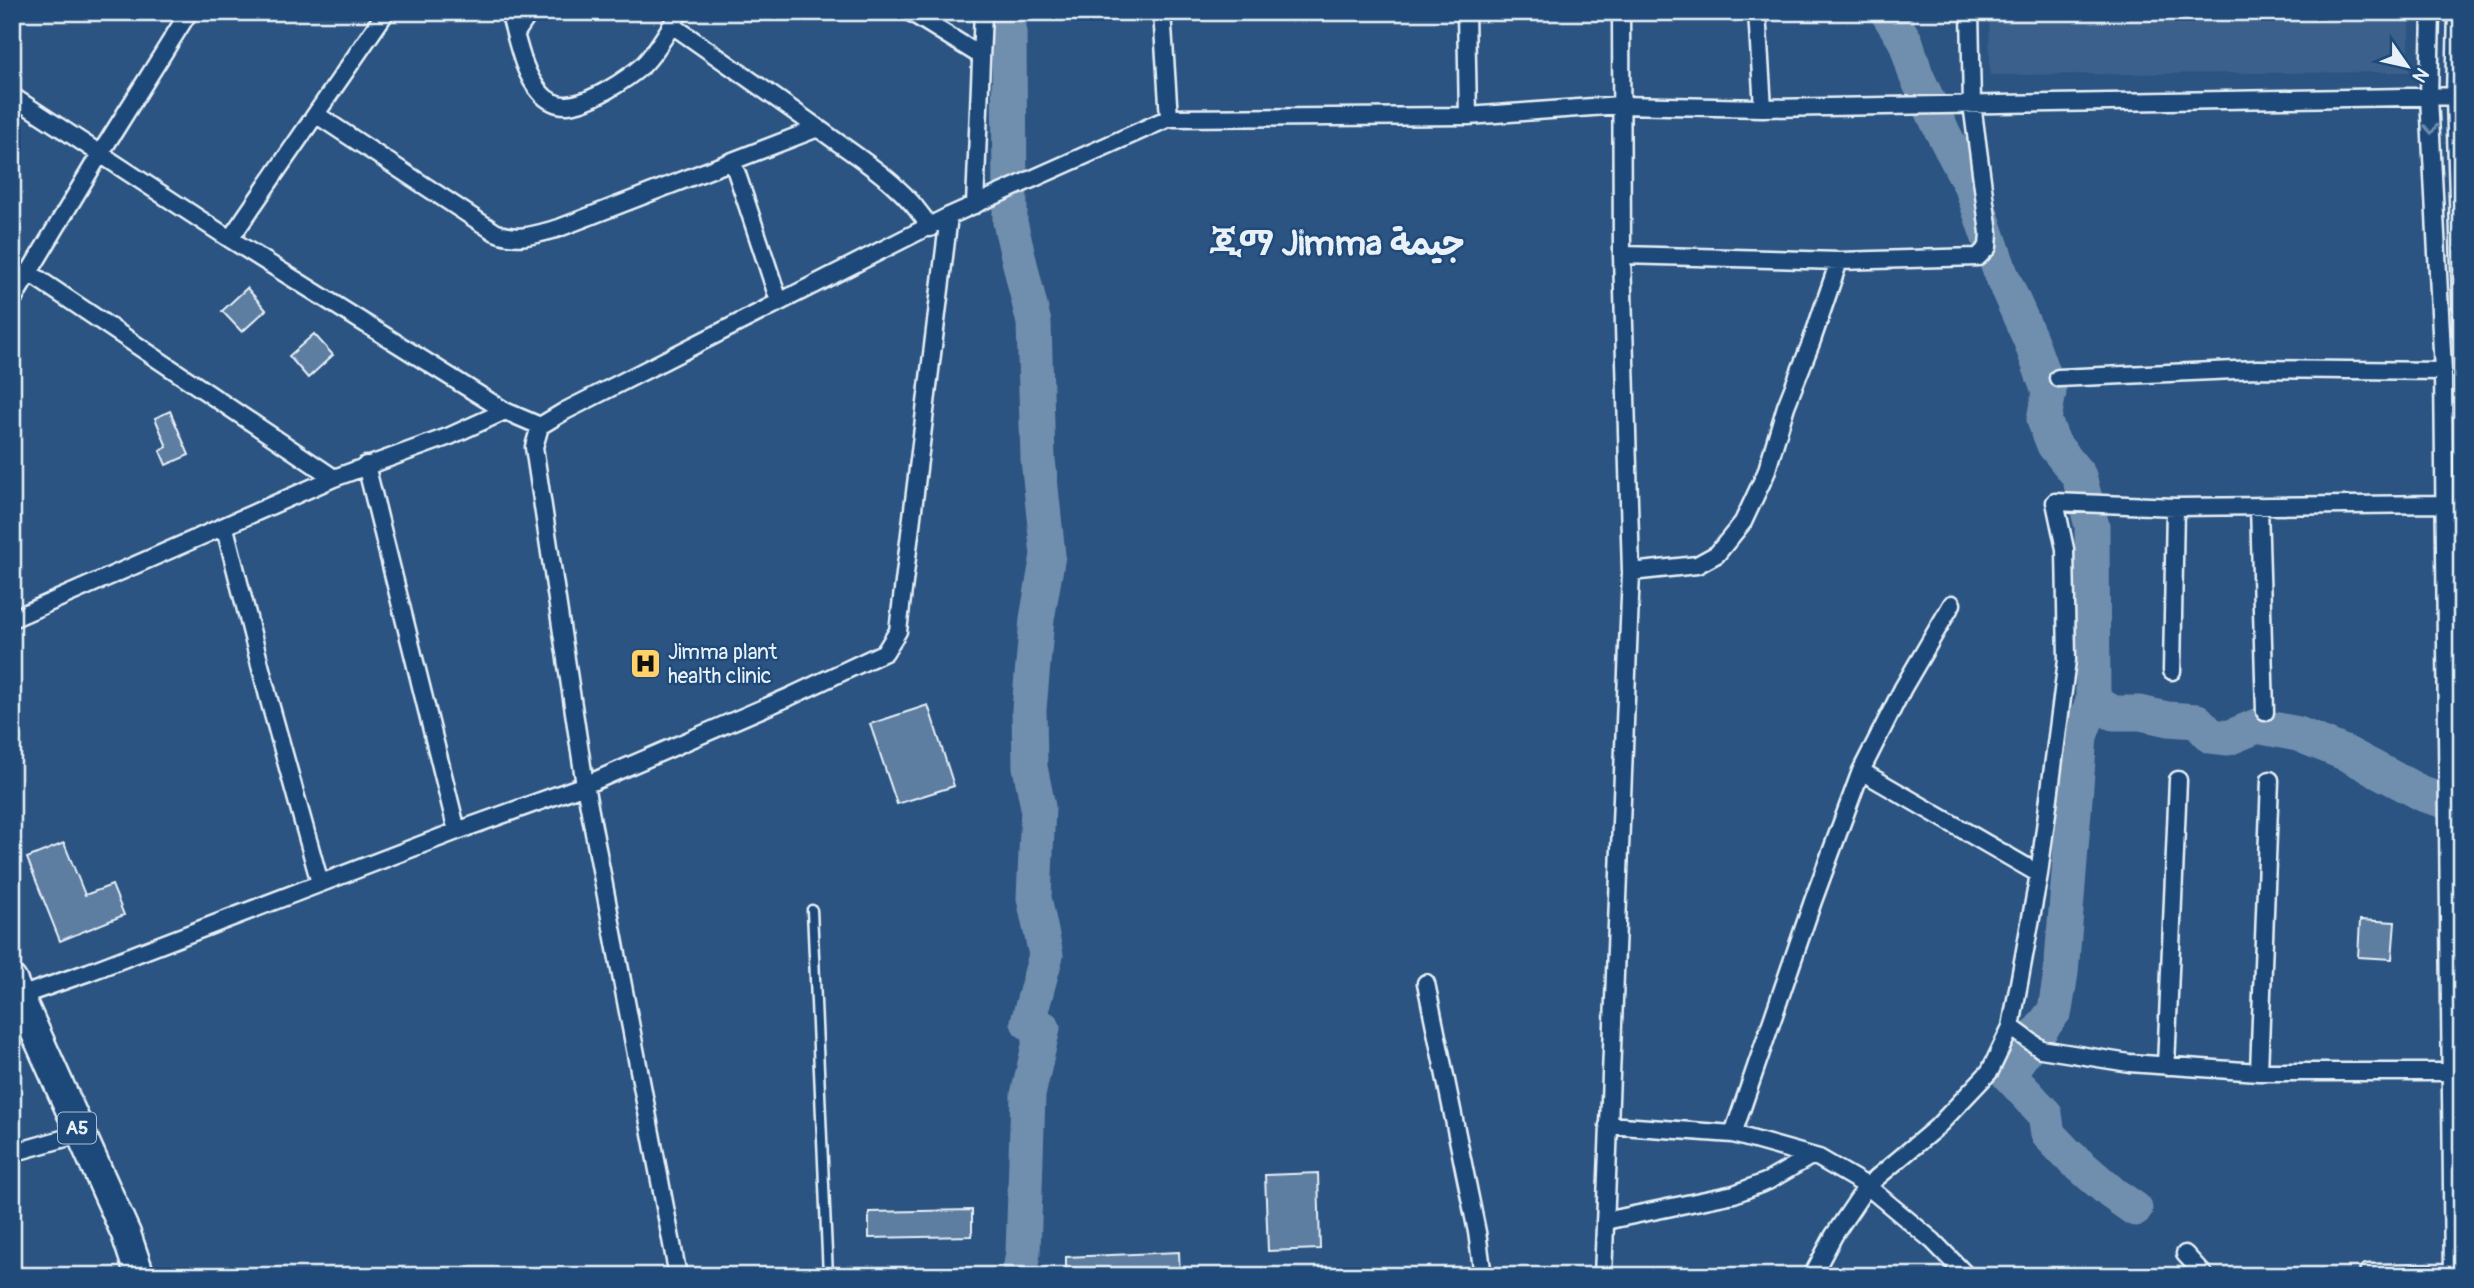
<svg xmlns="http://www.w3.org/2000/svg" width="2474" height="1288" viewBox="0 0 2474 1288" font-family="Pangolin,'Playpen Sans Arabic','Noto Sans Ethiopic',sans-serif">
  <rect width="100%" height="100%" fill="#2b5482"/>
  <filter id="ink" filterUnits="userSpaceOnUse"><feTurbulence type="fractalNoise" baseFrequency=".0143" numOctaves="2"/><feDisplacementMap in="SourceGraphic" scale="14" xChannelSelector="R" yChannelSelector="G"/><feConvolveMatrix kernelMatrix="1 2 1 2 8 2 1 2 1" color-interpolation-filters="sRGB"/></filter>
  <g filter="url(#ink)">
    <path fill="#3a608b" d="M 1989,12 L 2409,12 L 2409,72 L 1990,75 Z"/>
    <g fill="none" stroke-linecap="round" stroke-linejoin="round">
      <path stroke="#708ead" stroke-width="35" d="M 1009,12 L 1010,222 L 1034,323 L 1038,459 L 1048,555 L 1037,619 L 1029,709 L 1030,767 L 1038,807 L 1034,898 L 1046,955 L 1028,1022 L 1043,1028 L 1028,1095 L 1023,1253 L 1019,1276
        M 1887,12 L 1906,42 L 1916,75 L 1940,127 L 1972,188 L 2001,274 L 2030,339 L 2049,392 L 2044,420 L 2054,445 L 2079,476 L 2092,526 L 2093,701 L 2113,713 L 2140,713 L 2168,719 L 2197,721 L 2211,736 L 2228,738 L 2257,726 L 2298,734 L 2347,754 L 2425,795 L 2462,806
        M 2093,701 L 2080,736 L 2061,973 L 2055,1010 L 2008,1074 L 2045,1114 L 2048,1134 L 2068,1155 L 2112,1193 L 2135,1209"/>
    </g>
    <path fill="#5d7da1" stroke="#e8f1f8" stroke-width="2" d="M 247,288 L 266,310 L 242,332 L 222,311 Z
      M 314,334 L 333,355 L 308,378 L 289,356 Z
      M 170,411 L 189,455 L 166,465 L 160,451 L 167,447 L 155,418 Z
      M 928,705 L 954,786 L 897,804 L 870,724 Z
      M 64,843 L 85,895 L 112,885 L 124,915 L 60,941 L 27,858 Z
      M 2360,920 L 2395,922 L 2392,959 L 2358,957 Z
      M 1318,1173 L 1320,1249 L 1268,1251 L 1265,1175 Z
      M 972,1210 L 972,1236 L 869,1238 L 869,1212 Z
      M 1179,1252 L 1180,1276 L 1066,1276 L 1066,1257 Z"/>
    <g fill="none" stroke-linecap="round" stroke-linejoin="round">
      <defs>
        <path id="lane" d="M 812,910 L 828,1276"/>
        <path id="street" d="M 509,12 C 517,37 522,72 540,92 C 546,100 557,106 568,105 C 591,103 626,80 643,65 C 657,51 669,29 680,12
          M 910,12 L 981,56
          M 1162,12 L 1169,118
          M 1466,12 L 1468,116
          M 1757,12 L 1763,108
          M 2431,12 L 2429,97 L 2443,371 L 2453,1276
          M 2457,12 L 2455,97 L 2462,334
          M 672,25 C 722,60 772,95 822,131 C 861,160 905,185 930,228
          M 516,33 L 530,12
          M 12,96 L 230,239 L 505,411 L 540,426
          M 317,115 L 495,232 C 517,242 537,234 559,228 L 818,128
          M 733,162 L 779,301
          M 975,205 L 983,12
          M 230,239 L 386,12
          M 1622,255 L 1839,261 L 1978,257 L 1988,247 L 1989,233 L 1972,104 L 1970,12
          M 28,272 L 334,478
          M 12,301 L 100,154 L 189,12
          M 2058,378 L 2257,369 L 2443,371
          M 366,465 L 457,831
          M 2259,506 L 2265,712
          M 225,528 L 269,700 L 320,883
          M 1631,572 L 1697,565 L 1717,554 L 1743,522 L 1766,473 L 1786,406 L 1811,343 L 1839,261
          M 12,619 L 334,478 L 450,436 L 505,411
          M 2172,671 L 2175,507
          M 1861,771 L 2039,874
          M 1426,983 L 1477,1232 L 1483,1276
          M 20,996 L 89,972 L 457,831 L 585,785 L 789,697 L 885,652 L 898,631 L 949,216
          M 2011,1027 L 2041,1049 L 2129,1063 L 2259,1072 L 2450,1072
          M 2166,1066 L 2178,780
          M 2259,1072 L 2270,780
          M 1608,1125 L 1733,1134 L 1819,1158 L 1867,1186 L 1933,1241 L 1967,1276
          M 1733,1134 L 1813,901 L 1861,771 L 1903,688 L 1952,604
          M 12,1153 L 80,1134
          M 1605,1221 L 1734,1194 L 1768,1181 L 1811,1156
          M 2185,1254 L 2205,1276
          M 2368,1273 L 2453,1272
          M 678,1276 L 585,785 L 534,447 L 540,426 L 565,411 L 949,216 L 1169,118 L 1468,116 L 1620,105 L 1763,108 L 2462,96
          M 1603,1276 L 1631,572 L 1622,255 L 1621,12
          M 1812,1276 L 1834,1235 L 1867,1186 L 1937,1127 L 1990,1071 L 2011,1027 L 2039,874 L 2067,660 L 2065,549 L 2055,502 L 2175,507 L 2444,504"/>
        <path id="highway" d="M 12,980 L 126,1234 L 140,1276"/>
      </defs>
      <use href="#lane" stroke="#e8f1f8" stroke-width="13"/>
      <use href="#street" stroke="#e8f1f8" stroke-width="21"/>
      <use href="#highway" stroke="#e8f1f8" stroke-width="33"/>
      <use href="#lane" stroke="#1f4a7a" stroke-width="8"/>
      <use href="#street" stroke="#1f4a7a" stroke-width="16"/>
      <use href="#highway" stroke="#1f4a7a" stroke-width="28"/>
    </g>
    <defs><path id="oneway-chevron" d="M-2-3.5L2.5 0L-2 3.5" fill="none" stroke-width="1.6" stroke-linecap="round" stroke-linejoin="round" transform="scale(1.75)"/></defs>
    <use stroke="#6f8dac" href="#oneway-chevron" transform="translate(2431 129) rotate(87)"/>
  </g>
  <defs>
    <symbol id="hospital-square" viewBox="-11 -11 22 22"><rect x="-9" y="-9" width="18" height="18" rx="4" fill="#ffd166" stroke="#1f4a7a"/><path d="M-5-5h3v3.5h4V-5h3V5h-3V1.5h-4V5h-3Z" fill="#111"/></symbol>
  </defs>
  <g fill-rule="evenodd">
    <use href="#hospital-square" x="628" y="646" width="35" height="35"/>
  </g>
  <g text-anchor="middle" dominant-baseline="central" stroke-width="5" stroke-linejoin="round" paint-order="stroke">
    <rect fill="#1f4a7a" stroke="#acbfd2" stroke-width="2" x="58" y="1112.5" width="38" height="31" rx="5"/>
    <g font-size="19" font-weight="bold" fill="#e8f1f8">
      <text x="77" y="1128">A5</text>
    </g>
    <g font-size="21" fill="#e8f1f8" stroke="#1f4a7a" text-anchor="start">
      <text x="668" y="652">Jimma plant<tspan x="668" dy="24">health clinic</tspan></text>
    </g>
    <g font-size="35" font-weight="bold" fill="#e8f1f8" stroke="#1f4a7a">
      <text x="1337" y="244">ጂማ Jimma جيمة</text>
    </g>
  </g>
  <rect width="2474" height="1288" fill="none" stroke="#1f4a7a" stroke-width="42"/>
  <rect x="21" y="21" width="2432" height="1246" fill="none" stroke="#e8f1f8" stroke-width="2.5" filter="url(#ink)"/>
  <g transform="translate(2407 66) rotate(124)" stroke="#1f4a7a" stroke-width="5" paint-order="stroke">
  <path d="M0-5L12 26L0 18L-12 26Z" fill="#e8f1f8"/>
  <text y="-10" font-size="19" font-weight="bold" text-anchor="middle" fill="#e8f1f8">N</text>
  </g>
</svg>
